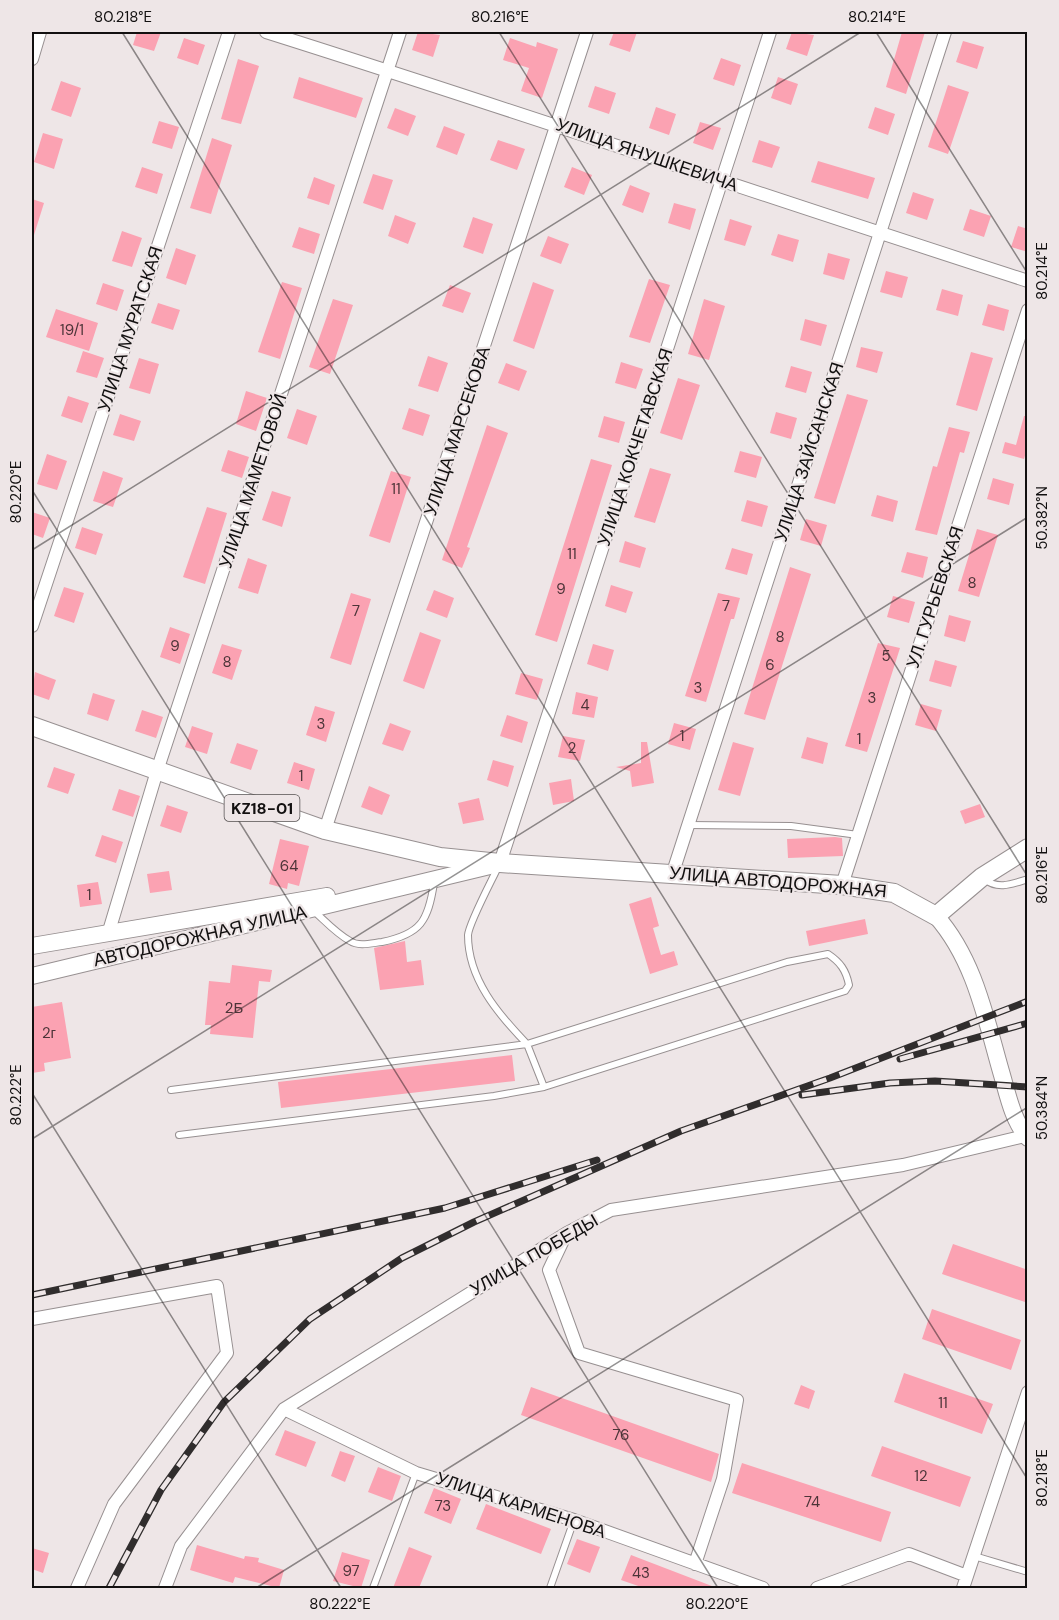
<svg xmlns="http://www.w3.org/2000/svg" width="1059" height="1620" viewBox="0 0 1059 1620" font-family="'DM Sans',sans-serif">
  <rect width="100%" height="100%" fill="#eee6e7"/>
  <path fill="#fba2b2" d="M 137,32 L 161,32 L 154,51 L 133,45 Z
    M 418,32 L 440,35 L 433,57 L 412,50 Z
    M 614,32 L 637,32 L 630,52 L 609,45 Z
    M 792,32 L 814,35 L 807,56 L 786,49 Z
    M 902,32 L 925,32 L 906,94 L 886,87 Z
    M 184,38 L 205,45 L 198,65 L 177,58 Z
    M 510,38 L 536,47 L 537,42 L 558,49 L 542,98 L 521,91 L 529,68 L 503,60 Z
    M 963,41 L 984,47 L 977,69 L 956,62 Z
    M 721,58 L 741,65 L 734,86 L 713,79 Z
    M 238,59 L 259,66 L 241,124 L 221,119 Z
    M 299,77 L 363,98 L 356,118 L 293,98 Z
    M 778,77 L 798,84 L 791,105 L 771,98 Z
    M 61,81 L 81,88 L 71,117 L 51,110 Z
    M 948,85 L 969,92 L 948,154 L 928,147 Z
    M 595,86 L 616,93 L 609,114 L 588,107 Z
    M 656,107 L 676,114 L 669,135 L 649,128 Z
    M 875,107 L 895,114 L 888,135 L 868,128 Z
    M 395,108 L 416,116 L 408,136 L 387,128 Z
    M 159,121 L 179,127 L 172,149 L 152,143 Z
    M 700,122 L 721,128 L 713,150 L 693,143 Z
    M 444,126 L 465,134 L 457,155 L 436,147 Z
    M 43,133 L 63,139 L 54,169 L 34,162 Z
    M 212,138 L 232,145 L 211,214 L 190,208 Z
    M 498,140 L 525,149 L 517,170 L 490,160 Z
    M 759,140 L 780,147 L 772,168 L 752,162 Z
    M 818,161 L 875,178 L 868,199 L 811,182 Z
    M 142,167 L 163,174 L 157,194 L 135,187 Z
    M 572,167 L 592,175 L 584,195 L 564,187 Z
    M 373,174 L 393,180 L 383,210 L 363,203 Z
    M 314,177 L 335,185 L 329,205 L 307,198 Z
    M 630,185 L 650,193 L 643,213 L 622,205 Z
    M 913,192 L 934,199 L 927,220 L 906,213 Z
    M 32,199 L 44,203 L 34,235 L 32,234 Z
    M 674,203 L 696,209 L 690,230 L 668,223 Z
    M 970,209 L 991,216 L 984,237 L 963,230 Z
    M 395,215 L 416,223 L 408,244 L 388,236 Z
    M 473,217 L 493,224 L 483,254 L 463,247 Z
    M 730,219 L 752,226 L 745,246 L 724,240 Z
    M 1018,226 L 1028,229 L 1028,252 L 1011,247 Z
    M 299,227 L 320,234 L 314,254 L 292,247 Z
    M 122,231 L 142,238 L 132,267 L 112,261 Z
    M 778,234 L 799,240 L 793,262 L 771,255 Z
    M 548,236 L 569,244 L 561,264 L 540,256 Z
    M 176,248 L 196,255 L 186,285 L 166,278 Z
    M 828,253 L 850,259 L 844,280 L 823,274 Z
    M 886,271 L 908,277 L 902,298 L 880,292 Z
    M 649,279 L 670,285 L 650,343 L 629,337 Z
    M 282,282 L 302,288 L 280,359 L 258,352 Z
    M 533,282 L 554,290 L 534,349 L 513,341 Z
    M 103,283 L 124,290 L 117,311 L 96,304 Z
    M 450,285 L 471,293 L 463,313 L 442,306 Z
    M 942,289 L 963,295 L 958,316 L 936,310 Z
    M 333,299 L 353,305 L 330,374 L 309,367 Z
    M 704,299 L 725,306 L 709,360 L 688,354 Z
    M 158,303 L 180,310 L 173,330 L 151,323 Z
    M 988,304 L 1009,310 L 1004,331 L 982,325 Z
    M 56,309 L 98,323 L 89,351 L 46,337 Z
    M 805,319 L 827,325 L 821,346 L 800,340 Z
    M 861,347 L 883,352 L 877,373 L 856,367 Z
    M 83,351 L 104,358 L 97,378 L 76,372 Z
    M 971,352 L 993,358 L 977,411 L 956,405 Z
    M 428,356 L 448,363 L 438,392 L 418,386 Z
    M 139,358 L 159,364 L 150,394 L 129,388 Z
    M 621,362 L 643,369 L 636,389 L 615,383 Z
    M 506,363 L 527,371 L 519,391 L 498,383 Z
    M 791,366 L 812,372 L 806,393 L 785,387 Z
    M 678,378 L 700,385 L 682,440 L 660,433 Z
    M 246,391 L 267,398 L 256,431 L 236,424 Z
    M 847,394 L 868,400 L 835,504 L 814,498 Z
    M 68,396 L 89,403 L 82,423 L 61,416 Z
    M 409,408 L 430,415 L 423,436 L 402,429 Z
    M 297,409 L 317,416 L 307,445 L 287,438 Z
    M 776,412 L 797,418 L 791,439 L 770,433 Z
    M 120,414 L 141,421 L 134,441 L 113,435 Z
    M 604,416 L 625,422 L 619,443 L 598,437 Z
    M 1024,416 L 1028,416 L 1028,446 L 1024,459 L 1002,453 L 1005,442 L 1016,445 Z
    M 487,425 L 508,433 L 467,547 L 470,548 L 462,568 L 442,560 Z
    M 949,427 L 970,432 L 964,453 L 960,452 L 937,535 L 915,530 L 933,466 L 937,467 Z
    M 228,450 L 249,457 L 242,478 L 221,471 Z
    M 740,451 L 762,457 L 756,478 L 734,472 Z
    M 47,454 L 67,461 L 57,490 L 37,484 Z
    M 591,459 L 612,465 L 557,642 L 535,635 Z
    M 650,468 L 671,474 L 655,523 L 634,517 Z
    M 103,471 L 123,478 L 113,507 L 93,501 Z
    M 391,471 L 411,477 L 390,543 L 369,536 Z
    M 993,478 L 1014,484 L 1009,505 L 987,499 Z
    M 272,491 L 291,497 L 282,527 L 262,520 Z
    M 877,495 L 898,501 L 893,522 L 871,516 Z
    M 747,500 L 768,506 L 762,527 L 741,521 Z
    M 207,507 L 227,513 L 205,584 L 183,577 Z
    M 32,512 L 50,518 L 43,538 L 32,534 Z
    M 806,519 L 827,525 L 821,546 L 800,540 Z
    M 82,527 L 103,534 L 96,555 L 75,548 Z
    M 977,529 L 998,535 L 979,597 L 958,591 Z
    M 625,541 L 646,548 L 640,568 L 619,562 Z
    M 732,548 L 753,554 L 747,575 L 725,569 Z
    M 907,552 L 928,557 L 923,578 L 901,572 Z
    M 248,558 L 267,565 L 258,594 L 238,588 Z
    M 790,567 L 811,574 L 765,720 L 744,714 Z
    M 611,585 L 633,592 L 626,613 L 605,606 Z
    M 64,587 L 84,593 L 74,623 L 54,616 Z
    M 434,590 L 454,598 L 447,618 L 426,610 Z
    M 351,593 L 371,599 L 351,665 L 330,658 Z
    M 718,593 L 740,598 L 734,619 L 731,619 L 706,702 L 685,696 Z
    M 893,596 L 915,602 L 909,623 L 887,617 Z
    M 949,615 L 971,621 L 965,642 L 944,636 Z
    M 170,627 L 190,634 L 180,664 L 160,657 Z
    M 420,632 L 441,640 L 424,689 L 403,681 Z
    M 878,643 L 900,648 L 867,752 L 845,746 Z
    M 222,644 L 242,650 L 232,680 L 212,673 Z
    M 593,644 L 614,650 L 608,671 L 587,664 Z
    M 935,660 L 957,666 L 951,687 L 929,681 Z
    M 35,672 L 56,680 L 49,700 L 32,694 Z
    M 521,673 L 543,679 L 537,700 L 515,694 Z
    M 576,692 L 598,697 L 594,718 L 572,714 Z
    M 93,693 L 115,700 L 108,721 L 87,714 Z
    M 921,704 L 942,710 L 936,731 L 915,725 Z
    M 315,706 L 335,712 L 326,742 L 306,735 Z
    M 142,710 L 163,717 L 156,738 L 135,731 Z
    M 507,715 L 528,722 L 522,743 L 500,736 Z
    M 390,723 L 411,731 L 403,751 L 382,744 Z
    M 674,723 L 696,729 L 690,750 L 668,744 Z
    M 192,726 L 213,733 L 207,754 L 185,747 Z
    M 563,736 L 585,740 L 580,761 L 558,757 Z
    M 807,737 L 828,743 L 823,764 L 801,758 Z
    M 641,742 L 647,742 L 654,783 L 632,787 L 630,771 L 616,767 L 641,763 Z
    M 733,742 L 754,748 L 740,796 L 718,790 Z
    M 237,743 L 258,750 L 251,770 L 230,763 Z
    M 493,760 L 514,766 L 508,787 L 487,780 Z
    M 294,762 L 315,769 L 309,790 L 287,783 Z
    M 54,767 L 75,774 L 68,794 L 47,787 Z
    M 571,779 L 574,801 L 553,805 L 549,783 Z
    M 369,786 L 390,795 L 382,815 L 361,807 Z
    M 119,789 L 140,796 L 133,817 L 112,810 Z
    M 479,798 L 484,820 L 463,824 L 458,803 Z
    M 980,804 L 985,817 L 965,824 L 960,811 Z
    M 167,805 L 188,812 L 181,833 L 160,826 Z
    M 102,835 L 123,842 L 116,863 L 95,856 Z
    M 835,837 L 842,838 L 843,856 L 788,858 L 787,839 Z
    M 280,839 L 309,846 L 299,886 L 288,883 L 287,889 L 269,884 Z
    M 169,871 L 172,890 L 150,893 L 147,874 Z
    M 98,882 L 102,904 L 80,907 L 77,885 Z
    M 651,897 L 659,926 L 653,928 L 661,955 L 674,951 L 678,965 L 650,974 L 629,904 Z
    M 865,919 L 868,934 L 809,946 L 806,931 Z
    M 405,941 L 407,962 L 421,960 L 424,985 L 380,990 L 374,948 Z
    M 232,965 L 272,970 L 270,982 L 259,981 L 253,1038 L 210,1034 L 211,1025 L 205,1025 L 209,981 L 230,983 Z
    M 62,1002 L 71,1058 L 44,1063 L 45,1071 L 32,1073 L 32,1007 Z
    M 512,1055 L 515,1081 L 281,1108 L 278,1082 Z
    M 953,1244 L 1028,1270 L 1028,1303 L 942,1274 Z
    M 932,1309 L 1021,1340 L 1011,1370 L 922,1339 Z
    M 904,1373 L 993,1404 L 982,1434 L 894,1402 Z
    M 801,1385 L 815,1391 L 809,1409 L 794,1404 Z
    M 531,1387 L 719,1454 L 711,1482 L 521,1415 Z
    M 285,1430 L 316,1442 L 306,1467 L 275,1455 Z
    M 882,1446 L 971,1477 L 960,1507 L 871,1476 Z
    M 340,1451 L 355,1456 L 345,1482 L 331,1476 Z
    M 742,1463 L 891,1512 L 881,1542 L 732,1493 Z
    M 378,1467 L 401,1476 L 392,1501 L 368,1492 Z
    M 434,1488 L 461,1499 L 451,1524 L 424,1513 Z
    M 486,1504 L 551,1529 L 541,1554 L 476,1529 Z
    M 577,1539 L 600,1547 L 590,1573 L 567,1564 Z
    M 197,1545 L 244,1559 L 245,1556 L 259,1558 L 258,1562 L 284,1570 L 279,1588 L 235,1577 L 233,1583 L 190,1570 Z
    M 409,1547 L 432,1556 L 419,1588 L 393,1588 Z
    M 32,1548 L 49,1553 L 43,1573 L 32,1569 Z
    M 342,1552 L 370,1560 L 361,1588 L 333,1581 Z
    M 631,1555 L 717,1588 L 644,1588 L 621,1580 Z"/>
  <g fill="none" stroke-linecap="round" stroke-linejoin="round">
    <defs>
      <path id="lane" d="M 689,825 L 791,826 L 858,835
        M 984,879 C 998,890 1012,884 1028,879
        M 315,912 C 326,922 337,934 350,941 C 359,947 372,943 382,942 C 421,934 428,921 434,883
        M 171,1090 L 527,1044 C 498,1014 468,979 468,935 C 469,923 492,880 498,867
        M 179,1135 L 494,1096 L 544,1087 L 527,1044 L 787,962 L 828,954 C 840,962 846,970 849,985 L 845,991 L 544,1087
        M 974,1556 L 1028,1572
        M 373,1588 L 416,1473
        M 550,1588 L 574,1520"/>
      <path id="street" d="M 266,32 C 520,112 773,199 1028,281
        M 32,59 L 40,32
        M 32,626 L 229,32
        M 325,830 L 587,32
        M 500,863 L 770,32
        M 673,872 L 945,32
        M 842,885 L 1028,310
        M 109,931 L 157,771 L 400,32
        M 566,1234 L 549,1270 L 579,1353 L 737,1400 L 723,1479 L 695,1564
        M 32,1319 L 217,1286 L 227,1353 L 114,1504 L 77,1588
        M 284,1409 L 416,1473 L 574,1520 L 763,1588
        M 165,1588 L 181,1546 L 284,1409 L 567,1233 L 611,1210 L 903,1165 L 1025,1136
        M 817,1588 L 909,1554 L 967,1576
        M 963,1588 L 1028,1392"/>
      <path id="secondary" d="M 936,916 C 975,960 986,1020 1002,1075 C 1008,1096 1013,1121 1028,1138
        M 32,946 L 327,896
        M 32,976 L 494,865"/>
      <path id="primary" d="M 32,726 L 325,830 L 440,857 L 500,863 L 842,885 L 894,893 L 936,916 L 982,877 L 1028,848"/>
    </defs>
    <use href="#lane" stroke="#979091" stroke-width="8"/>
    <use href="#street" stroke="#979091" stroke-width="14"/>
    <use href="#secondary" stroke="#979091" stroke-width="18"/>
    <use href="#primary" stroke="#979091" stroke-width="20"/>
    <use href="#lane" stroke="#fff" stroke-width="6"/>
    <use href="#street" stroke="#fff" stroke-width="12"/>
    <use href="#secondary" stroke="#fff" stroke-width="16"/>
    <use href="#primary" stroke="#fff" stroke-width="18"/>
    <defs>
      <path id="rail" d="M 900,1059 L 1028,1023
        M 802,1095 L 890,1083 L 935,1081 L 1028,1087
        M 32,1295 L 445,1208 L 597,1160
        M 109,1588 L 161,1490 L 224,1402 L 310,1319 L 402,1258 L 474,1222 L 681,1131 L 830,1078 L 1028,1001"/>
    </defs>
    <use href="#rail" stroke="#302d2d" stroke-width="7"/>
    <use href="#rail" stroke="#eee6e7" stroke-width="4.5" stroke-dasharray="14" stroke-linecap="butt"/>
  </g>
  <path fill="none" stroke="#121010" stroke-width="1.5" stroke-opacity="0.45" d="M 122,32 L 1028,1480M 499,32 L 1028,877M 876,32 L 1028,274M 32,490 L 718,1588M 32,550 L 861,32M 32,1093 L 341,1588M 32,1139 L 1028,517M 256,1588 L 1028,1107"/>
  <g text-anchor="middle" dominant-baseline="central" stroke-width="4.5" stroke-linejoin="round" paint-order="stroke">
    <g font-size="15" fill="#4c3438">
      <text x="72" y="330">19/1</text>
      <text x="396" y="489">11</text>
      <text x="572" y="554">11</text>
      <text x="972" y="583">8</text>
      <text x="561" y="589">9</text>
      <text x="726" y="606">7</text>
      <text x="356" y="611">7</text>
      <text x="780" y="637">8</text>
      <text x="175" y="646">9</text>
      <text x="886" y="656">5</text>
      <text x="227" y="662">8</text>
      <text x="770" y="665">6</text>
      <text x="698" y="688">3</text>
      <text x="872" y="698">3</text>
      <text x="585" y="705">4</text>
      <text x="321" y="724">3</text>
      <text x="682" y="736">1</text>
      <text x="859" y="739">1</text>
      <text x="572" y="748">2</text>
      <text x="301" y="776">1</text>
      <text x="289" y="866">64</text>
      <text x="89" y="895">1</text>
      <text x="234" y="1008">2Б</text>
      <text x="49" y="1033">2г</text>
      <text x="943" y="1403">11</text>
      <text x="621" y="1435">76</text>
      <text x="921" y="1476">12</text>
      <text x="812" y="1502">74</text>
      <text x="443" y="1506">73</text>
      <text x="351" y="1571">97</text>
      <text x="641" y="1573">43</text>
    </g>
    <rect fill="#eee6e7" stroke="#545050" stroke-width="1.5" x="224.5" y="795" width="75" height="26" rx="4.5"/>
    <g font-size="16" font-weight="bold" fill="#121010">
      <text x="262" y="808">KZ18-01</text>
    </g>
    <g font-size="18" fill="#121010" stroke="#eee6e7">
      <text transform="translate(647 155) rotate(19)">УЛИЦА ЯНУШКЕВИЧА</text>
      <text transform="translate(130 329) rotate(-72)">УЛИЦА МУРАТСКАЯ</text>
      <text transform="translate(457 431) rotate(-72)">УЛИЦА МАРСЕКОВА</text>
      <text transform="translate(635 447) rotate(-72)">УЛИЦА КОКЧЕТАВСКАЯ</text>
      <text transform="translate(809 452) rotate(-72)">УЛИЦА ЗАЙСАНСКАЯ</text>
      <text transform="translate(253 481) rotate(-72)">УЛИЦА МАМЕТОВОЙ</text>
      <text transform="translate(935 597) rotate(-72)">УЛ. ГУРЬЕВСКАЯ</text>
      <text transform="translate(778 882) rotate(5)">УЛИЦА АВТОДОРОЖНАЯ</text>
      <text transform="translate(200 936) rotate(-13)">АВТОДОРОЖНАЯ УЛИЦА</text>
      <text transform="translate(534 1255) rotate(-30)">УЛИЦА ПОБЕДЫ</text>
      <text transform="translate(521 1505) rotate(18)">УЛИЦА КАРМЕНОВА</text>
    </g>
  </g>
  <rect width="1059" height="1620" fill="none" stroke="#eee6e7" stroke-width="66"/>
  <rect x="33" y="33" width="993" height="1554" fill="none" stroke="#121010" stroke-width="2"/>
  <g font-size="15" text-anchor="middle" fill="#121010">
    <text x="123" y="22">80.218°E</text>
    <text x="500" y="22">80.216°E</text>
    <text x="877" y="22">80.214°E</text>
    <text transform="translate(1042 271) rotate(-90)" y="5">80.214°E</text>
    <text transform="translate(16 492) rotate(-90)" y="5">80.220°E</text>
    <text transform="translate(1042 518) rotate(-90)" y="5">50.382°N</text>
    <text transform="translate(1042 875) rotate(-90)" y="5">80.216°E</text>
    <text transform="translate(16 1095) rotate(-90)" y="5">80.222°E</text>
    <text transform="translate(1042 1108) rotate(-90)" y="5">50.384°N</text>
    <text transform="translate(1042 1478) rotate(-90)" y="5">80.218°E</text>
    <text x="340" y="1609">80.222°E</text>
    <text x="717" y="1609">80.220°E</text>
  </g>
</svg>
